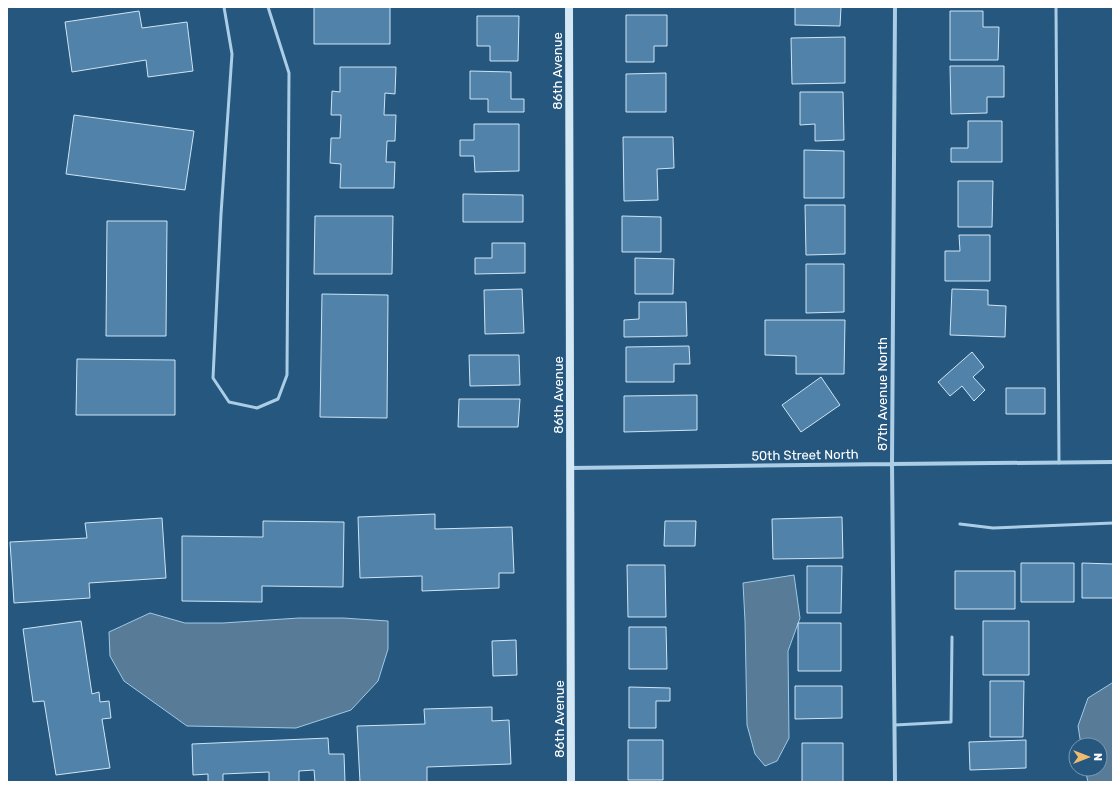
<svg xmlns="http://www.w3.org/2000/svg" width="1120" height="789" viewBox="0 0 1120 789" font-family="Rubik,sans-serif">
  <rect width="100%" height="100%" fill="#25577f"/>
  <path fill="#587c98" stroke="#9fc9e7" d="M 794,575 L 800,618 L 788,651 L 789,738 L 777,761 L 765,766 L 755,754 L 747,725 L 745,621 L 743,583 Z
    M 150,613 L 185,623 L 223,623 L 299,618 L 343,618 L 388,621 L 388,649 L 378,681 L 351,710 L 296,728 L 187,726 L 124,681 L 110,656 L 109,632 Z
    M 1112,683 L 1113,683 L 1113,782 L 1088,782 L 1085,769 L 1100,769 L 1100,745 L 1081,745 L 1078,726 L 1088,698 Z"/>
  <path fill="#5183aa" stroke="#cee4f5" d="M 314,7 L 390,7 L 390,44 L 314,44 Z
    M 795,7 L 841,7 L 840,26 L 795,25 Z
    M 139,11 L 142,28 L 187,22 L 193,71 L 148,77 L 146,60 L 72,72 L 65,22 Z
    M 950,11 L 983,11 L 983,27 L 999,27 L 998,60 L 950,60 Z
    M 626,15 L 667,15 L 667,46 L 654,46 L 654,62 L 626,62 Z
    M 477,16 L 519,16 L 518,61 L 490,61 L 490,46 L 477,46 Z
    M 845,37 L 845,83 L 792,84 L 791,38 Z
    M 950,66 L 1004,66 L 1004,97 L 987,97 L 987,113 L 951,114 Z
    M 340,67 L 396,67 L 395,94 L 385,93 L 384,115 L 396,115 L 395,141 L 387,141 L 386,162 L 395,162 L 394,188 L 340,188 L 341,164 L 330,163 L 331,138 L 340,138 L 341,115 L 331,115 L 332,91 L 340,92 Z
    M 470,71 L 511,72 L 511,99 L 524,99 L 524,112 L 488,112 L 488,99 L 470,99 Z
    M 666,73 L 666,112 L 626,112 L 626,74 Z
    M 800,92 L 843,92 L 844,140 L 815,141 L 815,124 L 800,125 Z
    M 74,115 L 194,131 L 185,190 L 66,174 Z
    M 968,121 L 1002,121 L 1002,162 L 951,162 L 951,148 L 968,148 Z
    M 474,124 L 519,124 L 519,171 L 475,172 L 474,156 L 460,156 L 460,140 L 474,140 Z
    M 623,137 L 673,137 L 674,168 L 657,169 L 658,200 L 624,201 Z
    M 804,150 L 844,151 L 844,198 L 804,198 Z
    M 958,181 L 993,181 L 992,227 L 958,227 Z
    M 463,194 L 523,195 L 523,222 L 463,222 Z
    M 805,205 L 845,205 L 845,254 L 806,255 Z
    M 315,216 L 393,216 L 392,274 L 314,274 Z
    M 622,216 L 661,217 L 661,252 L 622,252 Z
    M 107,221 L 167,221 L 166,336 L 106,336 Z
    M 959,235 L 990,235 L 990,281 L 945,281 L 945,251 L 960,251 Z
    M 492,243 L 525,243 L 525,273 L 475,274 L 475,258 L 492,258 Z
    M 635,258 L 674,259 L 673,294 L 635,294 Z
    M 806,264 L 844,264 L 844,312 L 806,313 Z
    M 522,289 L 524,333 L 485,334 L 484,290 Z
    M 952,289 L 988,290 L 988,305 L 1006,306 L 1005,337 L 950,335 Z
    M 322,294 L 388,295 L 387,418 L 320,417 Z
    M 639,302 L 686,302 L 687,336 L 624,337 L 624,320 L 639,319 Z
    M 765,320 L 845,320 L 844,374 L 796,374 L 796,356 L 765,355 Z
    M 689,346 L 690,364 L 674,364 L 674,382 L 626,382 L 626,347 Z
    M 972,352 L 984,367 L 973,377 L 985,390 L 974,401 L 962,386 L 950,396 L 938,382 Z
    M 469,355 L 519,355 L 520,385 L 470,386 Z
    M 77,359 L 175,360 L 175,415 L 76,415 Z
    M 821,377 L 840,405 L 801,432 L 782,405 Z
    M 1006,388 L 1045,388 L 1045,414 L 1006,414 Z
    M 697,395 L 697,430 L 624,432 L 624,396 Z
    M 459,399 L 520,399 L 518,427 L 458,427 Z
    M 435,514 L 435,529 L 512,527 L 514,573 L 499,573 L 499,588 L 422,591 L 422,576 L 360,578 L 358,517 Z
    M 842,517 L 843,558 L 773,559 L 772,519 Z
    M 162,518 L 166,578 L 89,583 L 90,598 L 14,603 L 10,542 L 87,538 L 85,523 Z
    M 263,521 L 344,522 L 343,587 L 262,586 L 262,602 L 182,601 L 182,536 L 263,537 Z
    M 665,521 L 696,521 L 695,546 L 664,546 Z
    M 1021,563 L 1074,563 L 1074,602 L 1021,602 Z
    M 1082,563 L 1113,564 L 1113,598 L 1082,598 Z
    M 627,565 L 665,565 L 666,617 L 628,617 Z
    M 807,566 L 842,566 L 841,613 L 807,613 Z
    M 955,571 L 1015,571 L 1015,609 L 955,609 Z
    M 81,621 L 92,694 L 99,692 L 100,702 L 109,701 L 111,718 L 102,719 L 110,768 L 56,775 L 44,701 L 33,702 L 23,629 Z
    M 983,621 L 1029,621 L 1029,675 L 983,675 Z
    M 798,623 L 841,623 L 841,671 L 798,671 Z
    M 629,627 L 666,627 L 667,669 L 629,669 Z
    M 516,640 L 517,675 L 493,676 L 492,641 Z
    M 990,681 L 1024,681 L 1023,737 L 990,737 Z
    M 795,686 L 842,686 L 842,718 L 795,719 Z
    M 629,687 L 670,688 L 670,701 L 656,701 L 656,728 L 629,728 Z
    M 492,707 L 492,721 L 509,720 L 511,764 L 427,767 L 427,782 L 360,782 L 357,726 L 425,724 L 424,709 Z
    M 328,738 L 329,754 L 344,754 L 345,782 L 315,782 L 314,770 L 299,771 L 299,782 L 269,782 L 269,772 L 223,774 L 223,782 L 208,782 L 208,774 L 193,775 L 192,744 Z
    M 628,740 L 663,740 L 663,780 L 628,780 Z
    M 1026,740 L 1026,768 L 970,770 L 969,742 Z
    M 802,743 L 843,743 L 843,782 L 802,782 Z"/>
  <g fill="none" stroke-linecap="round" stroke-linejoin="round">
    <path stroke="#abcde6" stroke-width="3" d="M 224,7 L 232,54 L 221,214 L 213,378 L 229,402 L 257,408 L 278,399 L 287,375 L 289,73 L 268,7
      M 1056,7 L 1059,463
      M 960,524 L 993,528 L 1113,523
      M 895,725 L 951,722 L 952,637"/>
    <path stroke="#abcde6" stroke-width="4" d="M 895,7 L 892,464 L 895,782
      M 570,468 L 892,464 L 1113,462"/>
    <path stroke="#d4e7f5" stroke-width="8" d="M 569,7 L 571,782"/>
  </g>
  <g text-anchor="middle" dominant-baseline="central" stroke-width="3.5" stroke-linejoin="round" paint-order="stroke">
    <g font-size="13" fill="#fff" stroke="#25577f">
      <text transform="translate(557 71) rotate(-90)">86th Avenue</text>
      <text transform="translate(882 394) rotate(-90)">87th Avenue North</text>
      <text transform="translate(558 395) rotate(-90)">86th Avenue</text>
      <text transform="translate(805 455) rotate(-1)">50th Street North</text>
      <text transform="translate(559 719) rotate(-90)">86th Avenue</text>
    </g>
  </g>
  <rect width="1120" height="789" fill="none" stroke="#ffffff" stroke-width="16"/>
  <g transform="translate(1088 757) rotate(90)"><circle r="19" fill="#25577f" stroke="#7c9ab2"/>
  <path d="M0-3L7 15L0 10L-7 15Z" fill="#f0bb6f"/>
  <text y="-6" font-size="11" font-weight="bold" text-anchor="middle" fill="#ffffff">N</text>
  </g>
</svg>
